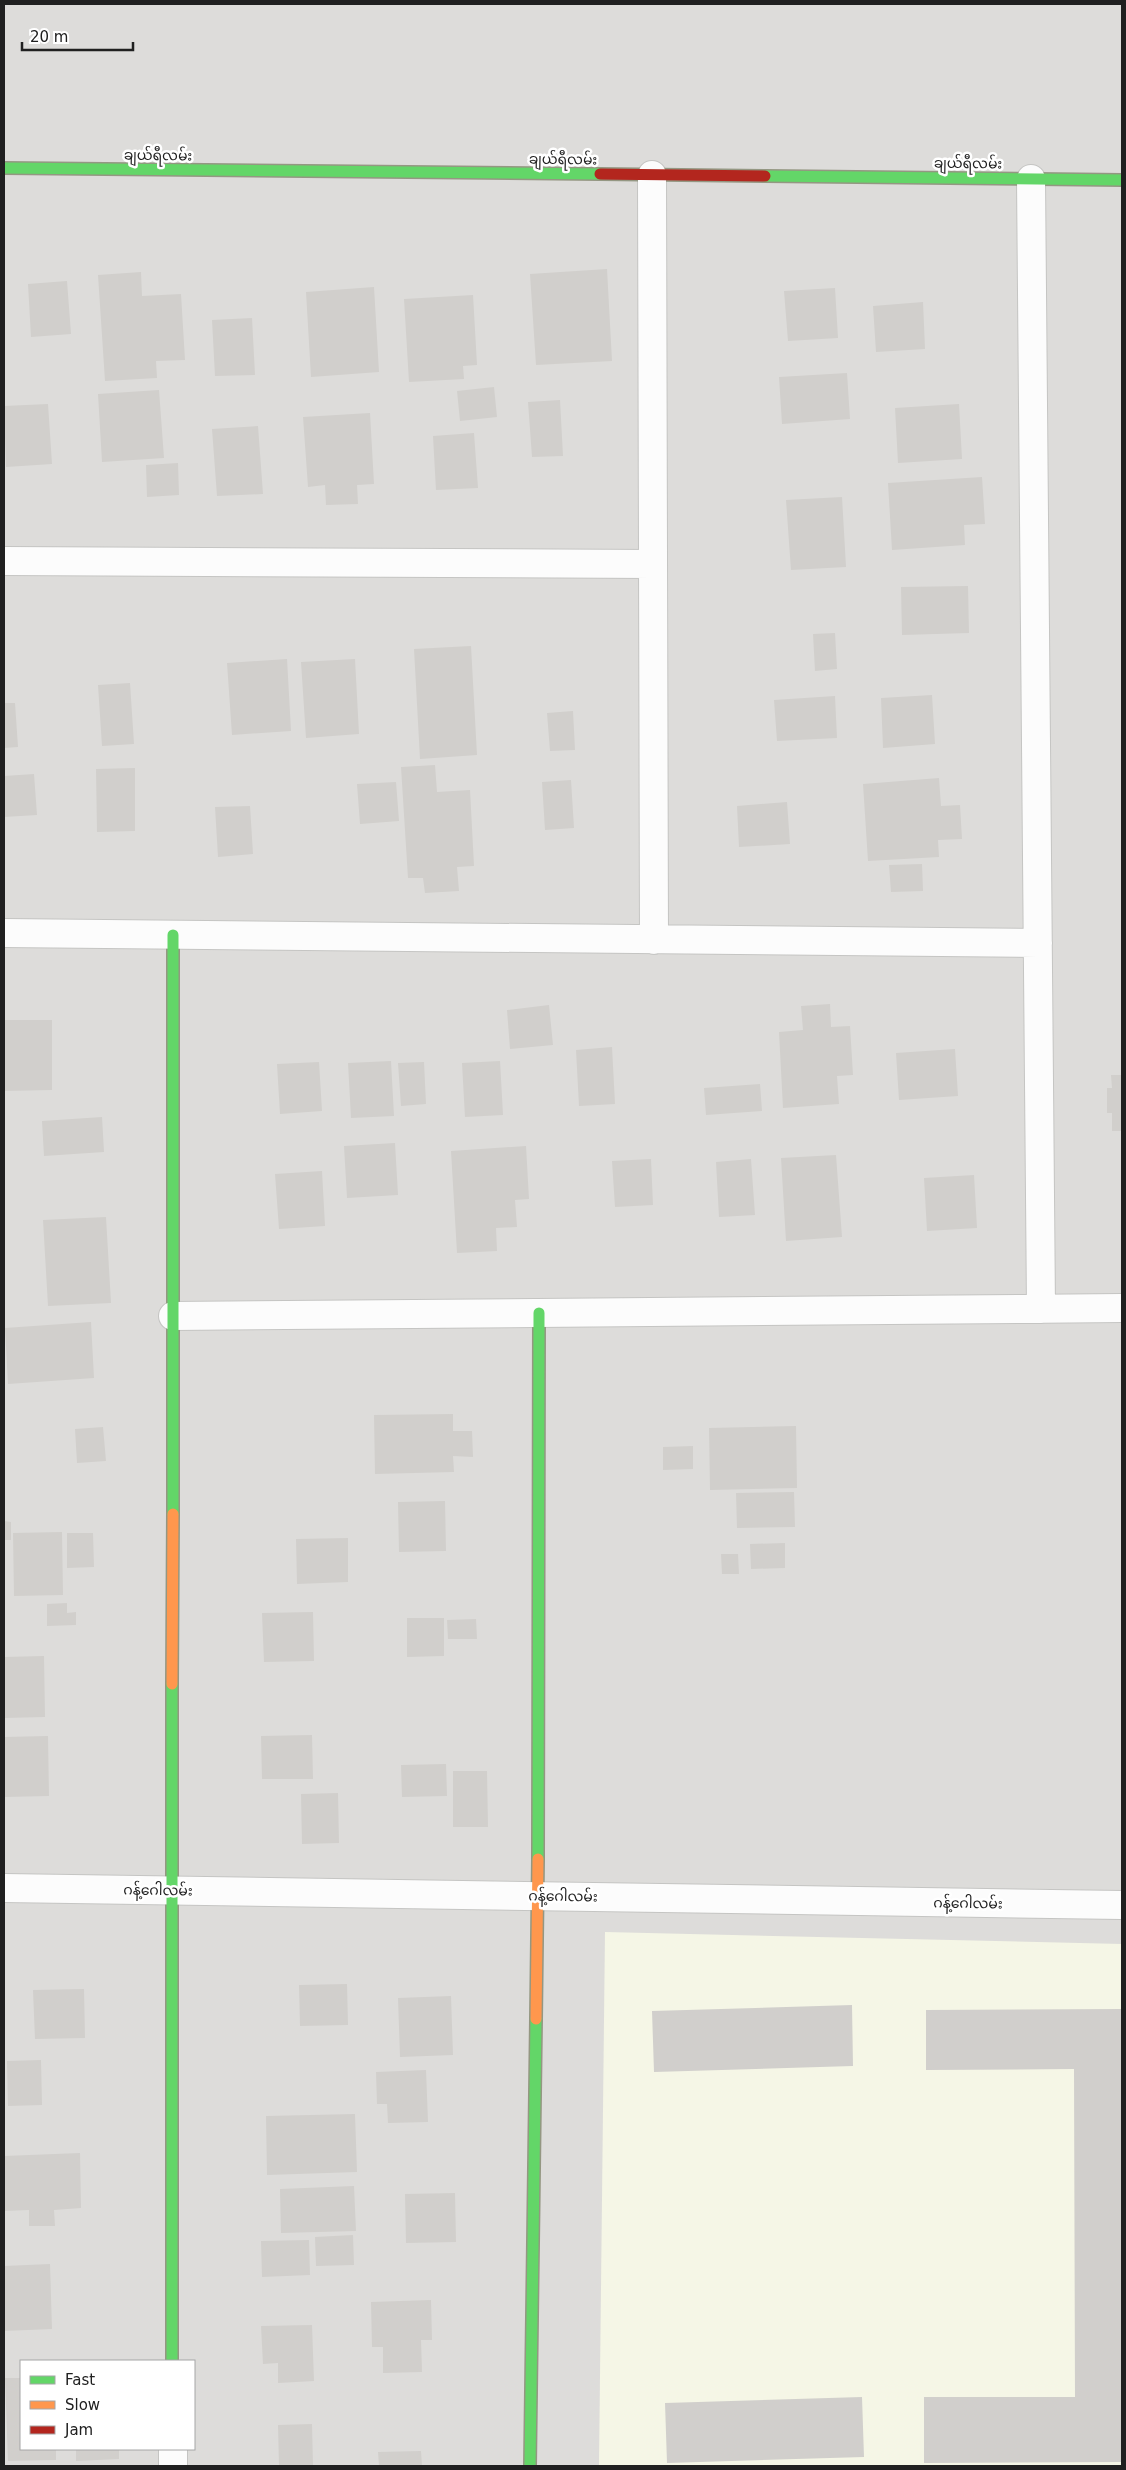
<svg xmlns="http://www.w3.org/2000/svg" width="1126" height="2470" viewBox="0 0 1126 2470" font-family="'DejaVu Sans','Noto Sans Myanmar',sans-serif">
  <rect width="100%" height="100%" fill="#eeede9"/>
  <path fill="#dddcda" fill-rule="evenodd" d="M 4,4 L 1122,4 L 1122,2466 L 4,2466 ZM 21,2361 L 194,2361 L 194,2449 L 21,2449 Z"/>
  <path fill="#f5f6e6" d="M 605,1932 L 1122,1944 L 1122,2466 L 599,2466 Z"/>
  <path fill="#d1cfcc" d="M 607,269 L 612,361 L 536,365 L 530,274 Z
    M 141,272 L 142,296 L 181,294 L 185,360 L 156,361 L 157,378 L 105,381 L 98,275 Z
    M 67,281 L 71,334 L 31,337 L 28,284 Z
    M 374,287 L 379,372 L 311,377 L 306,292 Z
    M 835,288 L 838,338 L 788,341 L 784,291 Z
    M 473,295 L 477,365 L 463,366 L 464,379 L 409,382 L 404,299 Z
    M 923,302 L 925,349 L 876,352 L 873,306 Z
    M 252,318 L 255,375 L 215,376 L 212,320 Z
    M 847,373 L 850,419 L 782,424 L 779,377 Z
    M 494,387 L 497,417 L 460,421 L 457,391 Z
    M 159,390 L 164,458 L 102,462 L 98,394 Z
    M 560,400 L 563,456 L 532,457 L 528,402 Z
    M 48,404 L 52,464 L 6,467 L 4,406 Z
    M 959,404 L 962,459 L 898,463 L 895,408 Z
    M 370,413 L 374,484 L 357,485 L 358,504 L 326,505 L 325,485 L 308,487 L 303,417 Z
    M 258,426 L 263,494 L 217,496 L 212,429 Z
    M 474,433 L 478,488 L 436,490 L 433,436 Z
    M 178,463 L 179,495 L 147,497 L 146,465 Z
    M 982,477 L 985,524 L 964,525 L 965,545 L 892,550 L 888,483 Z
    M 842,497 L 846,567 L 791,570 L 786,500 Z
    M 968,586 L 969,633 L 902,635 L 901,587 Z
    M 835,633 L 837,669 L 815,671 L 813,634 Z
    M 471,646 L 477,755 L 420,759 L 414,649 Z
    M 287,659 L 291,731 L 232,735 L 227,663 Z
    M 355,659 L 359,734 L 306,738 L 301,662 Z
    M 130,683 L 134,744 L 102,746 L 98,685 Z
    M 932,695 L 935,744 L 883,748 L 881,698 Z
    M 835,696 L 837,738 L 777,741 L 774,700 Z
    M 4,703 L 15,703 L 18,747 L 4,748 Z
    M 573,711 L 575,750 L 550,751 L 547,713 Z
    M 435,765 L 437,792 L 470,790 L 474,866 L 457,867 L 459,891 L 425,893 L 423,878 L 408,878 L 401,767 Z
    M 135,768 L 135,831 L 97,832 L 96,769 Z
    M 34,774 L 37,815 L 4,817 L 4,776 Z
    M 939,778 L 941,806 L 960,805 L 962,839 L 938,840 L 939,857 L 868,861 L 863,784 Z
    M 571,780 L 574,828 L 545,830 L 542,782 Z
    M 396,782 L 399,821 L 360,824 L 357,784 Z
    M 787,802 L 790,844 L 739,847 L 737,806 Z
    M 250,806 L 253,854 L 218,857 L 215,807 Z
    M 922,864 L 923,891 L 891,892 L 889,865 Z
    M 830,1004 L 831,1027 L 850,1026 L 853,1075 L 837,1076 L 839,1104 L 783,1108 L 779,1032 L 803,1030 L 801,1006 Z
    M 549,1005 L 553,1045 L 510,1049 L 507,1010 Z
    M 4,1020 L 52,1020 L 52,1090 L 4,1091 Z
    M 612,1047 L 615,1104 L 579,1106 L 576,1050 Z
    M 955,1049 L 958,1096 L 899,1100 L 896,1053 Z
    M 391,1061 L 394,1116 L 351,1118 L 348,1063 Z
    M 500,1061 L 503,1115 L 465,1117 L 462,1063 Z
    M 319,1062 L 322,1111 L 280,1114 L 277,1064 Z
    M 424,1062 L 426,1104 L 401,1106 L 398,1063 Z
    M 1111,1075 L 1122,1075 L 1122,1131 L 1112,1131 L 1112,1113 L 1107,1113 L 1107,1088 L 1112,1088 Z
    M 760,1084 L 762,1111 L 706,1115 L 704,1088 Z
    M 102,1117 L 104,1152 L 44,1156 L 42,1121 Z
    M 395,1143 L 398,1195 L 347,1198 L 344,1146 Z
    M 526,1146 L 529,1199 L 515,1200 L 517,1227 L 496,1228 L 497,1251 L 457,1253 L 451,1151 Z
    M 836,1155 L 842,1237 L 786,1241 L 781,1158 Z
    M 651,1159 L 653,1205 L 615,1207 L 612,1161 Z
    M 751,1159 L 755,1215 L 719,1217 L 716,1162 Z
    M 322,1171 L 325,1226 L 279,1229 L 275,1174 Z
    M 974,1175 L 977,1228 L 927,1231 L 924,1178 Z
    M 106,1217 L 111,1303 L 48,1306 L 43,1220 Z
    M 91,1322 L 94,1378 L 8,1384 L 5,1328 Z
    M 453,1414 L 453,1431 L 472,1431 L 473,1457 L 453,1456 L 454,1472 L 375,1474 L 374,1415 Z
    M 796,1426 L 797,1488 L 710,1490 L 709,1428 Z
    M 103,1427 L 106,1461 L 77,1463 L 75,1429 Z
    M 693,1446 L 693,1469 L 663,1470 L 663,1447 Z
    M 794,1492 L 795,1527 L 737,1528 L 736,1493 Z
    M 445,1501 L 446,1551 L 399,1552 L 398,1502 Z
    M 4,1521 L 11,1522 L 11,1540 L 4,1540 Z
    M 62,1532 L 63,1595 L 14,1596 L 13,1533 Z
    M 67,1533 L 93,1533 L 94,1567 L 67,1568 Z
    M 348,1538 L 348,1582 L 297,1584 L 296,1539 Z
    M 785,1543 L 785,1568 L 751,1569 L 750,1544 Z
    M 721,1554 L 738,1554 L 739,1574 L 722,1574 Z
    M 67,1603 L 67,1613 L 76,1612 L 76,1625 L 47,1626 L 47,1604 Z
    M 313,1612 L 314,1661 L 264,1662 L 262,1613 Z
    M 407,1618 L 444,1618 L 444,1656 L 407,1657 Z
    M 476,1619 L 477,1639 L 448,1639 L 447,1620 Z
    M 44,1656 L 45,1717 L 4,1718 L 4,1657 Z
    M 312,1735 L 313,1779 L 262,1779 L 261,1736 Z
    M 48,1736 L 49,1796 L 4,1797 L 4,1737 Z
    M 446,1764 L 447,1796 L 402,1797 L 401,1765 Z
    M 453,1771 L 487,1771 L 488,1827 L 453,1827 Z
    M 338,1793 L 339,1843 L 302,1844 L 301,1794 Z
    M 347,1984 L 348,2025 L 300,2026 L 299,1985 Z
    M 84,1989 L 85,2038 L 35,2039 L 33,1990 Z
    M 451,1996 L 453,2055 L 400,2057 L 398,1998 Z
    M 852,2005 L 853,2066 L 654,2072 L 652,2011 Z
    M 1122,2009 L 1122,2462 L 924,2463 L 924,2397 L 1075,2397 L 1074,2069 L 926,2070 L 926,2010 Z
    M 41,2060 L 42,2105 L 8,2106 L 7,2061 Z
    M 426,2070 L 428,2122 L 388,2123 L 387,2104 L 377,2104 L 376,2072 Z
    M 355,2114 L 357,2172 L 267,2175 L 266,2116 Z
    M 80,2153 L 81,2208 L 54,2210 L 55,2226 L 29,2226 L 29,2210 L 4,2211 L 4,2156 Z
    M 354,2186 L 356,2231 L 281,2233 L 280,2189 Z
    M 455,2193 L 456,2242 L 406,2243 L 405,2194 Z
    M 353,2235 L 354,2265 L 316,2266 L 315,2237 Z
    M 309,2240 L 310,2275 L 262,2277 L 261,2241 Z
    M 50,2264 L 52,2329 L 4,2331 L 4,2266 Z
    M 431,2300 L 432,2340 L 421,2340 L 422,2372 L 383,2373 L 383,2347 L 372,2347 L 371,2302 Z
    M 312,2325 L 314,2381 L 278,2383 L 278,2363 L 263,2364 L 261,2326 Z
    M 5,2378 L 21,2378 L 21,2449 L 56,2449 L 56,2460 L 8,2461 Z
    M 862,2397 L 864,2457 L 667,2463 L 665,2403 Z
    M 312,2424 L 313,2466 L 279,2466 L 278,2425 Z
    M 76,2449 L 119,2449 L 119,2459 L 76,2461 Z
    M 421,2451 L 422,2466 L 379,2466 L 378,2452 Z"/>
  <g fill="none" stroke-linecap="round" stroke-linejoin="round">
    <defs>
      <path id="street" d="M 652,175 L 654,940
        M 1031,179 L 1041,1309
        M 4,561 L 653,564
        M 4,933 L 1038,943
        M 173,1316 L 1122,1308
        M 4,1888 L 1122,1905
        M 173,2449 L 173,2466"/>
      <path id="fast" d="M 4,168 L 600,174
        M 765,176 L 1122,180
        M 173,1514 L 173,935
        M 538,1859 L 539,1313
        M 172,2361 L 172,1684
        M 530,2466 L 536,2019"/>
      <path id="slow" d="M 172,1684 L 173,1514
        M 536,2019 L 538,1859"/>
      <path id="jam" d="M 600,174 L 765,176"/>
    </defs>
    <use href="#street" stroke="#c5c5c3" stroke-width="30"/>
    <use href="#fast" stroke="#949782" stroke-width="14"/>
    <use href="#slow" stroke="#949782" stroke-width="14"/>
    <use href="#jam" stroke="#949782" stroke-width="14"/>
    <use href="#street" stroke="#fcfcfc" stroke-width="28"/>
    <use href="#fast" stroke="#63d668" stroke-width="11"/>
    <use href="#slow" stroke="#ff974d" stroke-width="11"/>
    <use href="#jam" stroke="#b3261e" stroke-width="11"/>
  </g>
  <g text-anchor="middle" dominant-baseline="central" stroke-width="5" stroke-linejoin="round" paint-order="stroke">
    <g font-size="14" fill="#202020" stroke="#fff">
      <text transform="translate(158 155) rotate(1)">ချယ်ရီလမ်း</text>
      <text transform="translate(563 159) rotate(1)">ချယ်ရီလမ်း</text>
      <text transform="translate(968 163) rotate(1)">ချယ်ရီလမ်း</text>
      <text transform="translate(158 1890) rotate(1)">ဂန့်ဂေါလမ်း</text>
      <text transform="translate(563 1896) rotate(1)">ဂန့်ဂေါလမ်း</text>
      <text transform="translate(968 1903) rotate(1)">ဂန့်ဂေါလမ်း</text>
    </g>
  </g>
  <rect width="1126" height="2470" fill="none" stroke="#202020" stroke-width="10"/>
  <rect x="20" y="2360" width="175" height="90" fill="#ffffff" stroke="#a6a6a6"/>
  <rect x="30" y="2376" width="25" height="8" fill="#63d668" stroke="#a6a6a6"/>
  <text x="65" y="2385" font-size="15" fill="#202020">Fast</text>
  <rect x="30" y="2401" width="25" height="8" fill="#ff974d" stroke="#a6a6a6"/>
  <text x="65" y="2410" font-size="15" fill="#202020">Slow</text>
  <rect x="30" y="2426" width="25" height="8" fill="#b3261e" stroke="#a6a6a6"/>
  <text x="65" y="2435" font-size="15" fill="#202020">Jam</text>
  <path d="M22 42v8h111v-8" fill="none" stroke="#202020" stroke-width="2.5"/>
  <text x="30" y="42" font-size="15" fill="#202020" stroke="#ffffff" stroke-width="4" paint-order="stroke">20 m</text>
</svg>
